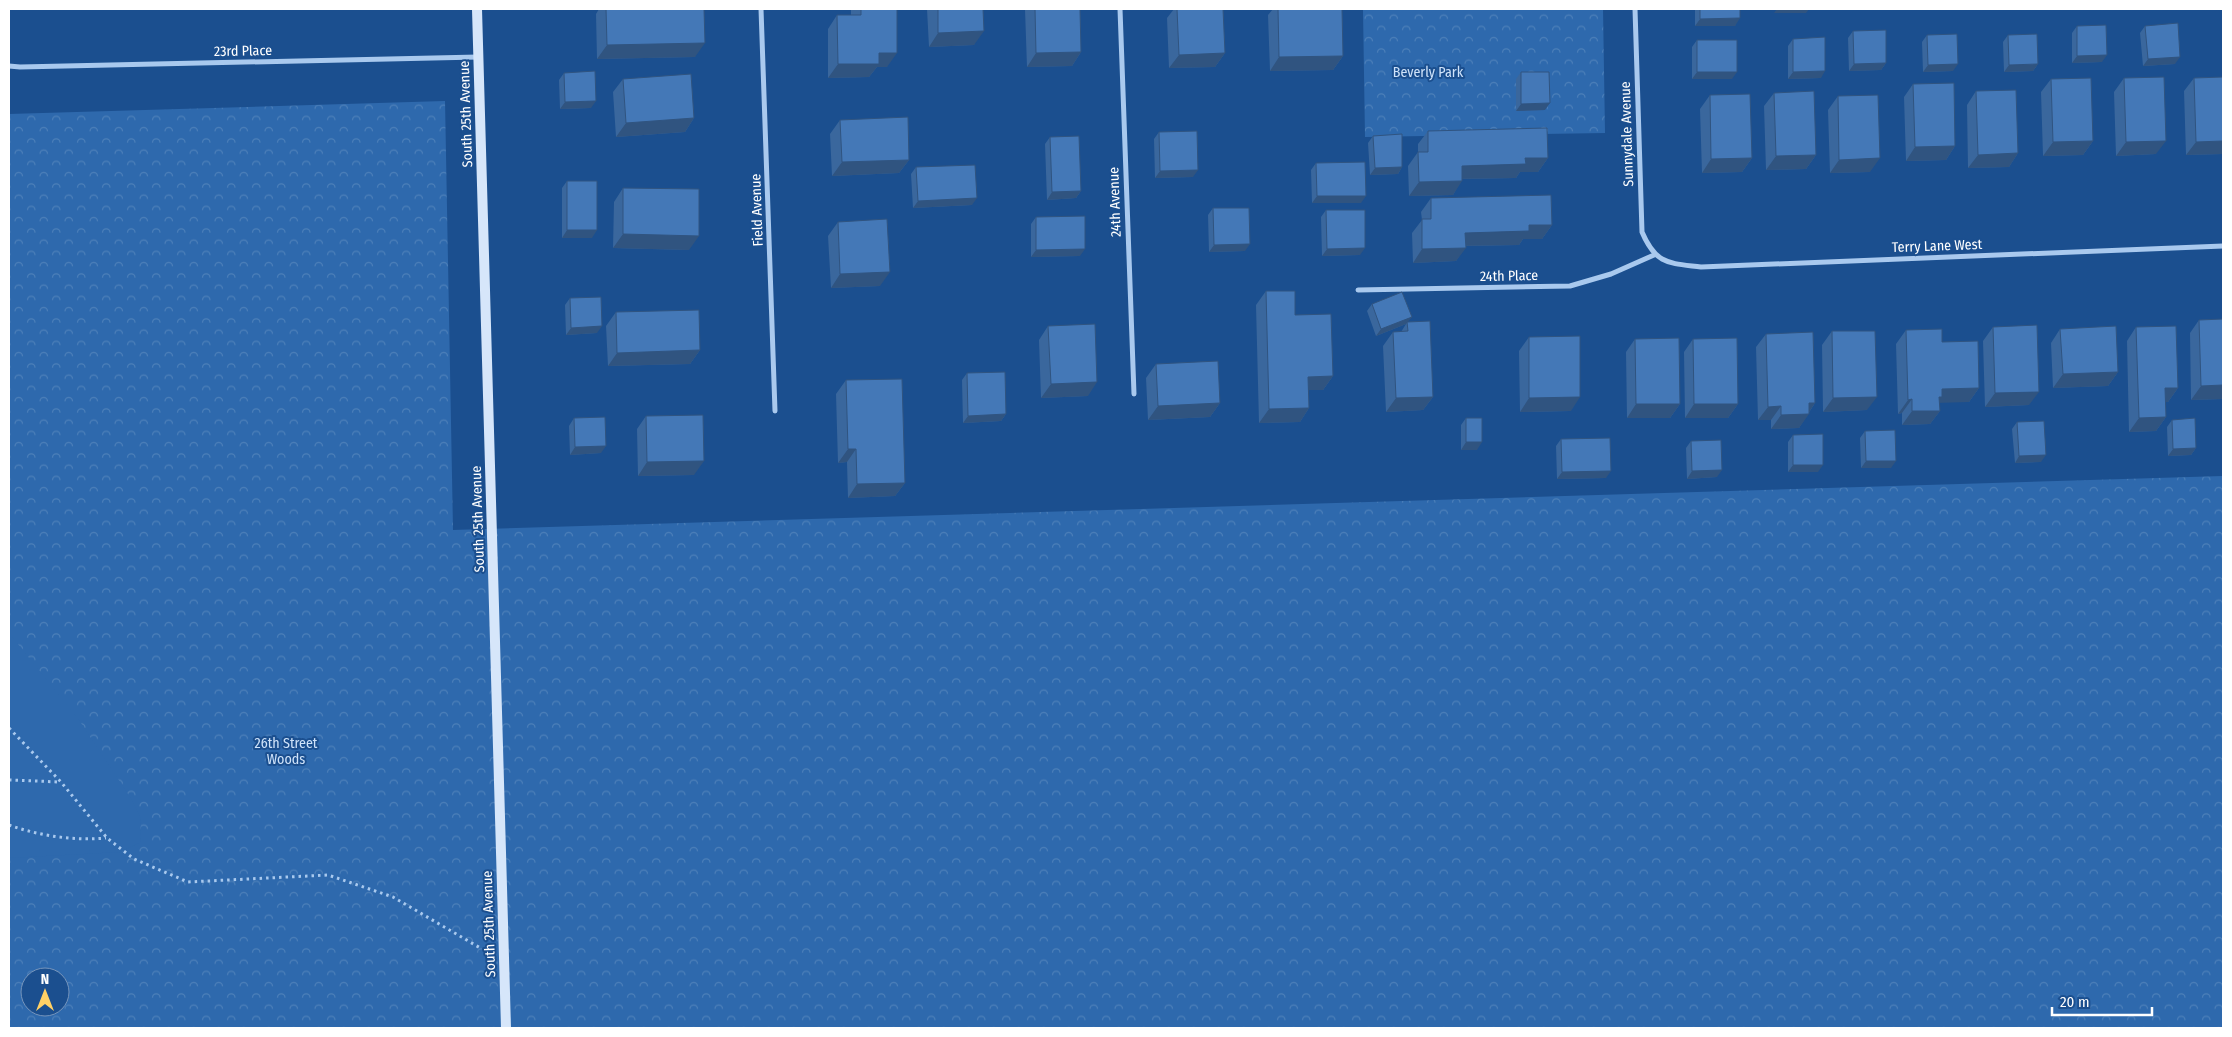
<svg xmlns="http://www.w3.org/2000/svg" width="2232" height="1037" viewBox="0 0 2232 1037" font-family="'Fira Sans Condensed',sans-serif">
  <defs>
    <pattern id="park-crowns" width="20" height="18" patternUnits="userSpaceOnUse" patternTransform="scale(1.25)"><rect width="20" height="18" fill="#2e69ad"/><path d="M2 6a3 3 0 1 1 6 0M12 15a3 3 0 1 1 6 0" fill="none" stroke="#4d80b9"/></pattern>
  </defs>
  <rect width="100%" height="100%" fill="#1b4f8f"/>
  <path fill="url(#park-crowns)" fill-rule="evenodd" d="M 1363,9 L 1603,9 L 1605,133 L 1365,137 Z
    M 445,101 L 453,530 L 2223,476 L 2223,1028 L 9,1028 L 9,114 ZM 30,977 L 60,977 L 60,1007 L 30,1007 Z"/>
  <path fill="#2e69ad" d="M 9,633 L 79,720 L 130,797 L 141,818 L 140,842 L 121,852 L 9,858 Z"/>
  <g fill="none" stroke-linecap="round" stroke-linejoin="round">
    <path stroke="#a9c9ee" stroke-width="3" stroke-dasharray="2.5 4" stroke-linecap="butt" d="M 9,728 L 61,782 L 107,838 L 134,859 L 188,882 L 328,875 L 393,897 L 482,949
      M 9,780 L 60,782
      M 9,825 C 40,836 74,841 106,838"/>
    <path stroke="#a9c9ee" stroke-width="5" d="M 761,9 L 775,411
      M 1120,9 L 1134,394
      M 1635,9 L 1642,232 C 1656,265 1669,263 1701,267 L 2223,246
      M 9,66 L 20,67 L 478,57
      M 1358,290 L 1570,286 L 1611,274 L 1654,255"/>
    <path stroke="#d6e6fa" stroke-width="10" d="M 477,9 L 506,1028"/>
  </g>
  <path fill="#3a679d" d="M 599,9 L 704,9 L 695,57 L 597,59 L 596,14 Z
    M 851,9 L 897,9 L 887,67 L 877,67 L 869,77 L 828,78 L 828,29 L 837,15 L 851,15 Z
    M 927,9 L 983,9 L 974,45 L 929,47 Z
    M 1025,9 L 1080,9 L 1081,52 L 1072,66 L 1027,67 Z
    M 1174,9 L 1223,9 L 1225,53 L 1215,67 L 1169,68 L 1167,18 Z
    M 1273,9 L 1342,9 L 1343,56 L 1333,70 L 1270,71 L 1268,15 Z
    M 1695,9 L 1740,9 L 1735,26 L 1695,26 Z
    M 2077,26 L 2102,62 L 2072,63 L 2072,33 Z
    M 2145,26 L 2175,64 L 2143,66 L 2140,33 Z
    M 1853,31 L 1886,63 L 1881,70 L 1849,71 L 1848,38 Z
    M 1927,35 L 1953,71 L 1923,72 L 1922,42 Z
    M 2008,35 L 2038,64 L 2033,71 L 2004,72 L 2003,42 Z
    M 1793,39 L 1821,78 L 1788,79 L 1788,46 Z
    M 1697,40 L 1732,79 L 1692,79 L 1692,47 Z
    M 1521,72 L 1545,110 L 1516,111 L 1516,79 Z
    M 564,73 L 591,108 L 560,109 L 559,80 Z
    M 2223,77 L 2223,154 L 2186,155 L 2184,91 L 2194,78 Z
    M 2124,78 L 2156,154 L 2116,156 L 2114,92 Z
    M 623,79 L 694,118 L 685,132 L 616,137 L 613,92 Z
    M 2051,79 L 2093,141 L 2083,155 L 2043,156 L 2041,92 Z
    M 1913,84 L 1955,146 L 1946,160 L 1906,161 L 1904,97 Z
    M 1976,91 L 2018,153 L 2009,167 L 1968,168 L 1967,105 Z
    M 1774,93 L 1816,155 L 1806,169 L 1766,170 L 1764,106 Z
    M 1710,95 L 1752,158 L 1742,172 L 1702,173 L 1700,109 Z
    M 1838,96 L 1870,172 L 1830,173 L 1828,110 Z
    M 840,120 L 909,160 L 899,173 L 832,176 L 830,134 Z
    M 1428,131 L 1548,158 L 1538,172 L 1520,172 L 1516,178 L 1462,179 L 1453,195 L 1409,196 L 1408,166 L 1418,152 L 1418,144 Z
    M 1159,132 L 1193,177 L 1155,178 L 1154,139 Z
    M 1373,136 L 1402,167 L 1398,174 L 1370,175 L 1368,143 Z
    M 1050,137 L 1081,191 L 1076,198 L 1047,200 L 1045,144 Z
    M 1316,163 L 1361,203 L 1312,203 L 1311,170 Z
    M 916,167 L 972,205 L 913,208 L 911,174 Z
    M 567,181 L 592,238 L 562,238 L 562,188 Z
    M 623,188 L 689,250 L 613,248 L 614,202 Z
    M 1431,198 L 1552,225 L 1542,239 L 1523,239 L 1519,245 L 1466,246 L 1456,261 L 1413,263 L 1412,233 L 1422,220 L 1421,212 Z
    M 1213,208 L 1245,251 L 1209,252 L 1208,215 Z
    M 1326,210 L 1360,255 L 1322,256 L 1321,217 Z
    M 1036,217 L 1080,256 L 1031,257 L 1031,224 Z
    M 838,222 L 880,286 L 831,288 L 828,236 Z
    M 1266,291 L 1295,315 L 1333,376 L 1323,390 L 1309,390 L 1309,408 L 1300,422 L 1259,423 L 1256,305 Z
    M 570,298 L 597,333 L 566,335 L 565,305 Z
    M 1372,304 L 1408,322 L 1433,397 L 1423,410 L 1386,412 L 1383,346 L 1393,332 L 1401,332 L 1406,324 L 1376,336 L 1367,311 Z
    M 616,312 L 700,350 L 690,364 L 608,366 L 606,326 Z
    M 2223,319 L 2223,399 L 2191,400 L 2190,333 L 2199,320 Z
    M 1048,326 L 1088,396 L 1041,398 L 1039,340 Z
    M 1993,327 L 2029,405 L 1985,407 L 1983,341 Z
    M 2136,327 L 2178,388 L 2168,402 L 2166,402 L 2166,417 L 2156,431 L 2129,432 L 2127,341 Z
    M 2060,329 L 2118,372 L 2108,386 L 2053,388 L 2051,343 Z
    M 1906,330 L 1942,342 L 1979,388 L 1969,402 L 1939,402 L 1940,411 L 1930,424 L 1902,425 L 1902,413 L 1898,414 L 1896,344 Z
    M 1832,331 L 1867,410 L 1823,412 L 1822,345 Z
    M 1766,334 L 1815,403 L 1799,428 L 1771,429 L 1771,420 L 1758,420 L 1756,347 Z
    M 1529,337 L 1571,411 L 1520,412 L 1519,351 Z
    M 1635,339 L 1680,404 L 1670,418 L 1627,418 L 1626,352 Z
    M 1693,339 L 1738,404 L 1728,418 L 1685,418 L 1684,352 Z
    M 1156,364 L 1220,403 L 1210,417 L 1148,420 L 1146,378 Z
    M 967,373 L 1006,414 L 1001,421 L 963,423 L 962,380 Z
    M 846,380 L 905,483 L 895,496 L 848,498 L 847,462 L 838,463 L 836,394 Z
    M 646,416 L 694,475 L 638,476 L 637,429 Z
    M 574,418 L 601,453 L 570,455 L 569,426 Z
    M 1466,418 L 1477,450 L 1461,450 L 1461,425 Z
    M 2172,420 L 2196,448 L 2191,455 L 2168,456 L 2167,427 Z
    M 2017,422 L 2041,462 L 2015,463 L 2012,429 Z
    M 1865,431 L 1891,468 L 1861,468 L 1860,438 Z
    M 1793,435 L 1818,472 L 1788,472 L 1788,442 Z
    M 1561,439 L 1606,478 L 1557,479 L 1556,446 Z
    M 1691,441 L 1717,477 L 1687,479 L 1686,448 Z"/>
  <path fill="#305480" d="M 1777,9 L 1809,9 L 1806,13 L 1774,13 Z
    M 1740,18 L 1735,26 L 1695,26 L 1700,19 Z
    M 984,31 L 974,45 L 929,47 L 938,33 Z
    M 705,43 L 695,57 L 597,59 L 607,45 Z
    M 1081,52 L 1072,66 L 1027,67 L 1036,53 Z
    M 879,53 L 897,53 L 887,67 L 877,67 L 869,77 L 828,78 L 838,64 Z
    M 1225,53 L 1215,67 L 1169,68 L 1179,55 Z
    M 2107,55 L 2102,62 L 2072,63 L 2077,56 Z
    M 1343,56 L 1333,70 L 1270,71 L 1279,57 Z
    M 2180,57 L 2175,64 L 2143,66 L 2148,59 Z
    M 1886,63 L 1881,70 L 1849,71 L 1854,64 Z
    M 1958,64 L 1953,71 L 1923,72 L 1928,65 Z
    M 2038,64 L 2033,71 L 2004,72 L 2009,65 Z
    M 1825,71 L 1821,78 L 1788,79 L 1793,72 Z
    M 1697,72 L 1737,72 L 1732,79 L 1692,79 Z
    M 596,101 L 591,108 L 560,109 L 565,102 Z
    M 1550,103 L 1545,110 L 1516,111 L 1521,104 Z
    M 694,118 L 685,132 L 616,137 L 626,123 Z
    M 2093,141 L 2083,155 L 2043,156 L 2053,142 Z
    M 2166,141 L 2156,154 L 2116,156 L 2126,142 Z
    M 2223,141 L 2223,154 L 2186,155 L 2196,142 Z
    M 1955,146 L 1946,160 L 1906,161 L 1915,147 Z
    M 2018,153 L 2009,167 L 1968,168 L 1978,155 Z
    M 1816,155 L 1806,169 L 1766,170 L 1776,156 Z
    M 1525,158 L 1548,158 L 1538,172 L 1520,172 L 1516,178 L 1452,179 L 1462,166 Z
    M 1752,158 L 1742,172 L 1702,173 L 1711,159 Z
    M 1880,158 L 1870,172 L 1830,173 L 1839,160 Z
    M 909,160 L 899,173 L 832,176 L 842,162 Z
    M 1402,167 L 1398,174 L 1370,175 L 1375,168 Z
    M 1198,170 L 1193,177 L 1155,178 L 1160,171 Z
    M 1462,181 L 1453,195 L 1409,196 L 1419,182 Z
    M 1081,191 L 1076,198 L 1047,200 L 1052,192 Z
    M 1317,196 L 1366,196 L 1361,203 L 1312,203 Z
    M 977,198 L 972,205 L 913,208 L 918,201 Z
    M 1529,225 L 1552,225 L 1542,239 L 1523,239 L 1519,245 L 1456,246 L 1465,233 Z
    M 567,230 L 597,230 L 592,238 L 562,238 Z
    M 623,234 L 699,236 L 689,250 L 613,248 Z
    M 1250,244 L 1245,251 L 1209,252 L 1214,245 Z
    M 1365,248 L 1360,255 L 1322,256 L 1327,249 Z
    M 1466,248 L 1456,261 L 1413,263 L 1422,249 Z
    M 1085,249 L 1080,256 L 1031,257 L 1036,250 Z
    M 890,272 L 880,286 L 831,288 L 840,274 Z
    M 1412,317 L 1406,324 L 1376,336 L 1381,329 Z
    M 602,326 L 597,333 L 566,335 L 571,328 Z
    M 700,350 L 690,364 L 608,366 L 617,353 Z
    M 2118,372 L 2108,386 L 2053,388 L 2063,374 Z
    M 1333,376 L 1323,390 L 1299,390 L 1308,377 Z
    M 1097,382 L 1088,396 L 1041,398 L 1051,384 Z
    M 2223,385 L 2223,399 L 2191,400 L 2201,386 Z
    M 1979,388 L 1969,402 L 1935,403 L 1942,389 Z
    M 2165,388 L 2178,388 L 2168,402 L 2156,402 Z
    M 2039,392 L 2029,405 L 1985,407 L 1995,393 Z
    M 1433,397 L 1423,410 L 1386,412 L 1396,398 Z
    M 1580,397 L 1571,411 L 1520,412 L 1529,398 Z
    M 1877,397 L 1867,410 L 1823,412 L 1833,398 Z
    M 1912,399 L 1902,413 L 1898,414 L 1908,400 Z
    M 1220,403 L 1210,417 L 1148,420 L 1158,406 Z
    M 1809,403 L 1815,403 L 1807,415 L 1809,414 L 1799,428 L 1771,429 L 1781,415 Z
    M 1636,404 L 1680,404 L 1670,418 L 1627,418 Z
    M 1694,404 L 1738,404 L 1728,418 L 1685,418 Z
    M 1781,406 L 1771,420 L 1758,420 L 1768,407 Z
    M 1309,408 L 1300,422 L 1259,423 L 1269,409 Z
    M 1912,411 L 1940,411 L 1930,424 L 1902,425 Z
    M 1006,414 L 1001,421 L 963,423 L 968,416 Z
    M 2166,417 L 2156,431 L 2129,432 L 2139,418 Z
    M 1466,442 L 1482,442 L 1477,450 L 1461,450 Z
    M 606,446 L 601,453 L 570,455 L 575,447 Z
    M 2196,448 L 2191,455 L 2168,456 L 2173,449 Z
    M 848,449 L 856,449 L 847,462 L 838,463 Z
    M 2046,455 L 2041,462 L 2015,463 L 2019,456 Z
    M 704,461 L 694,475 L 638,476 L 647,462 Z
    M 1866,461 L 1896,461 L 1891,468 L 1861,468 Z
    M 1793,465 L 1823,465 L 1818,472 L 1788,472 Z
    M 1722,470 L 1717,477 L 1687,479 L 1692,471 Z
    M 1611,471 L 1606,478 L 1557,479 L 1562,472 Z
    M 905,483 L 895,496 L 848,498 L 857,484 Z"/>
  <path fill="#4478b7" stroke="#305480" d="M 606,9 L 704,9 L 705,43 L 607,45 Z
    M 861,9 L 897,9 L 897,53 L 879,53 L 879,64 L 838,64 L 837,15 L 861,15 Z
    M 938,9 L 983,9 L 984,31 L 938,33 Z
    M 1035,9 L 1080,9 L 1081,52 L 1036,53 Z
    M 1177,9 L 1223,9 L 1225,53 L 1179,55 Z
    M 1278,9 L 1342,9 L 1343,56 L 1279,57 Z
    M 1700,9 L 1740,9 L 1740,18 L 1700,19 Z
    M 2178,23 L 2180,57 L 2148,59 L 2145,26 Z
    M 2106,25 L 2107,55 L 2077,56 L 2077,26 Z
    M 1886,30 L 1886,63 L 1854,64 L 1853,31 Z
    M 1957,34 L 1958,64 L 1928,65 L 1927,35 Z
    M 2037,34 L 2038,64 L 2009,65 L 2008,35 Z
    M 1825,37 L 1825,71 L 1793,72 L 1793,39 Z
    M 1697,40 L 1737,40 L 1737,72 L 1697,72 Z
    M 595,71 L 596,101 L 565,102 L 564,73 Z
    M 1521,72 L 1549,72 L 1550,103 L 1521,104 Z
    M 691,74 L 694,118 L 626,123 L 623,79 Z
    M 2164,77 L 2166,141 L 2126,142 L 2124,78 Z
    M 2223,77 L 2223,141 L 2196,142 L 2194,78 Z
    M 2091,78 L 2093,141 L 2053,142 L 2051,79 Z
    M 1954,83 L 1955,146 L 1915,147 L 1913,84 Z
    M 2016,90 L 2018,153 L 1978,155 L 1976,91 Z
    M 1814,91 L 1816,155 L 1776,156 L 1774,93 Z
    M 1750,94 L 1752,158 L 1711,159 L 1710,95 Z
    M 1878,95 L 1880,158 L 1839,160 L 1838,96 Z
    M 908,117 L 909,160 L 842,162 L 840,120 Z
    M 1547,128 L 1548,158 L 1525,158 L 1526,164 L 1462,166 L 1462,181 L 1419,182 L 1418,152 L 1428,152 L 1428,131 Z
    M 1197,131 L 1198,170 L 1160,171 L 1159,132 Z
    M 1402,134 L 1402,167 L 1375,168 L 1373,136 Z
    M 1079,136 L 1081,191 L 1052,192 L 1050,137 Z
    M 1365,162 L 1366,196 L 1317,196 L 1316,163 Z
    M 975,165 L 977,198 L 918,201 L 916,167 Z
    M 567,181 L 597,181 L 597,230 L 567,230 Z
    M 623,188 L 699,189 L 699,236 L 623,234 Z
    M 1551,195 L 1552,225 L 1529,225 L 1529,231 L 1465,233 L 1466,248 L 1422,249 L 1422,219 L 1431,219 L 1431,198 Z
    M 1213,208 L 1249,208 L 1250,244 L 1214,245 Z
    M 1326,210 L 1365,210 L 1365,248 L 1327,249 Z
    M 1085,216 L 1085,249 L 1036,250 L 1036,217 Z
    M 887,219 L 890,272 L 840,274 L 838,222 Z
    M 1266,291 L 1295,291 L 1295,315 L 1331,314 L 1333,376 L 1308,377 L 1309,408 L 1269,409 Z
    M 1402,292 L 1412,317 L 1381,329 L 1372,304 Z
    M 601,297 L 602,326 L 571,328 L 570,298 Z
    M 699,310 L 700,350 L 617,353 L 616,312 Z
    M 2223,319 L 2223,385 L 2201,386 L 2199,320 Z
    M 1430,321 L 1433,397 L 1396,398 L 1393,332 L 1408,331 L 1407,322 Z
    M 1095,324 L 1097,382 L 1051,384 L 1048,326 Z
    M 2037,325 L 2039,392 L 1995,393 L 1993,327 Z
    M 2116,326 L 2118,372 L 2063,374 L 2060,329 Z
    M 2176,326 L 2178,388 L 2165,388 L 2166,417 L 2139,418 L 2136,327 Z
    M 1942,329 L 1942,342 L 1978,341 L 1979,388 L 1942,389 L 1942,397 L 1939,397 L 1940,411 L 1912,411 L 1912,399 L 1908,400 L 1906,330 Z
    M 1832,331 L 1875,331 L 1877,397 L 1833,398 Z
    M 1813,332 L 1815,403 L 1809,403 L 1809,414 L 1781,415 L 1781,406 L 1768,407 L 1766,334 Z
    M 1580,336 L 1580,397 L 1529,398 L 1529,337 Z
    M 1679,338 L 1680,404 L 1636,404 L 1635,339 Z
    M 1737,338 L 1738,404 L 1694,404 L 1693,339 Z
    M 1218,361 L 1220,403 L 1158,406 L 1156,364 Z
    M 1005,372 L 1006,414 L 968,416 L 967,373 Z
    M 902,379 L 905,483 L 857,484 L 856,449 L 848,449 L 846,380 Z
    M 703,415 L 704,461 L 647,462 L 646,416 Z
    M 605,417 L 606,446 L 575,447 L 574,418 Z
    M 1466,418 L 1482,418 L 1482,442 L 1466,442 Z
    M 2195,418 L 2196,448 L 2173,449 L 2172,420 Z
    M 2044,421 L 2046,455 L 2019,456 L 2017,422 Z
    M 1895,430 L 1896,461 L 1866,461 L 1865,431 Z
    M 1823,434 L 1823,465 L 1793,465 L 1793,435 Z
    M 1610,438 L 1611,471 L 1562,472 L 1561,439 Z
    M 1721,440 L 1722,470 L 1692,471 L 1691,441 Z"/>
  <g text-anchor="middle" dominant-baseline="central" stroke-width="4" stroke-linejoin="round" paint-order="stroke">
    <g font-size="14" fill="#fff" stroke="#1b4f8f">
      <text transform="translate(243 51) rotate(-1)">23rd Place</text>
      <text transform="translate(466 114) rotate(-92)">South 25th Avenue</text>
      <text transform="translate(1627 134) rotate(-92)">Sunnydale Avenue</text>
      <text transform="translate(1115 202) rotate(-92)">24th Avenue</text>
      <text transform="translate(757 210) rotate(-92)">Field Avenue</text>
      <text transform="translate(1937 246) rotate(-2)">Terry Lane West</text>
      <text transform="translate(1509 276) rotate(-1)">24th Place</text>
      <text transform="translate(478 519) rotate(-92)">South 25th Avenue</text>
      <text transform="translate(489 924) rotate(-92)">South 25th Avenue</text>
    </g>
    <g font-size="14" fill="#cfe3fa" stroke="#1b4f8f">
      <text x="1428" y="72">Beverly Park</text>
      <text x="286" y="743">26th Street<tspan x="286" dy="16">Woods</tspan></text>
    </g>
  </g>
  <rect width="2232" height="1037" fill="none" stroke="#ffffff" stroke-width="20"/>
  <g transform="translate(45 992)"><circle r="24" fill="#1b4f8f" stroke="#7695bc"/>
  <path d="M0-4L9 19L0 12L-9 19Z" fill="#ffd166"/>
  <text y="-8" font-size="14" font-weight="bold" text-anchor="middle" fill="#ffffff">N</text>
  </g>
  <path d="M2052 1007v8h100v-8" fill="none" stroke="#ffffff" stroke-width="2.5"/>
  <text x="2060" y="1007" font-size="15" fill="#ffffff" stroke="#1b4f8f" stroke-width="4" paint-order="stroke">20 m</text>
</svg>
